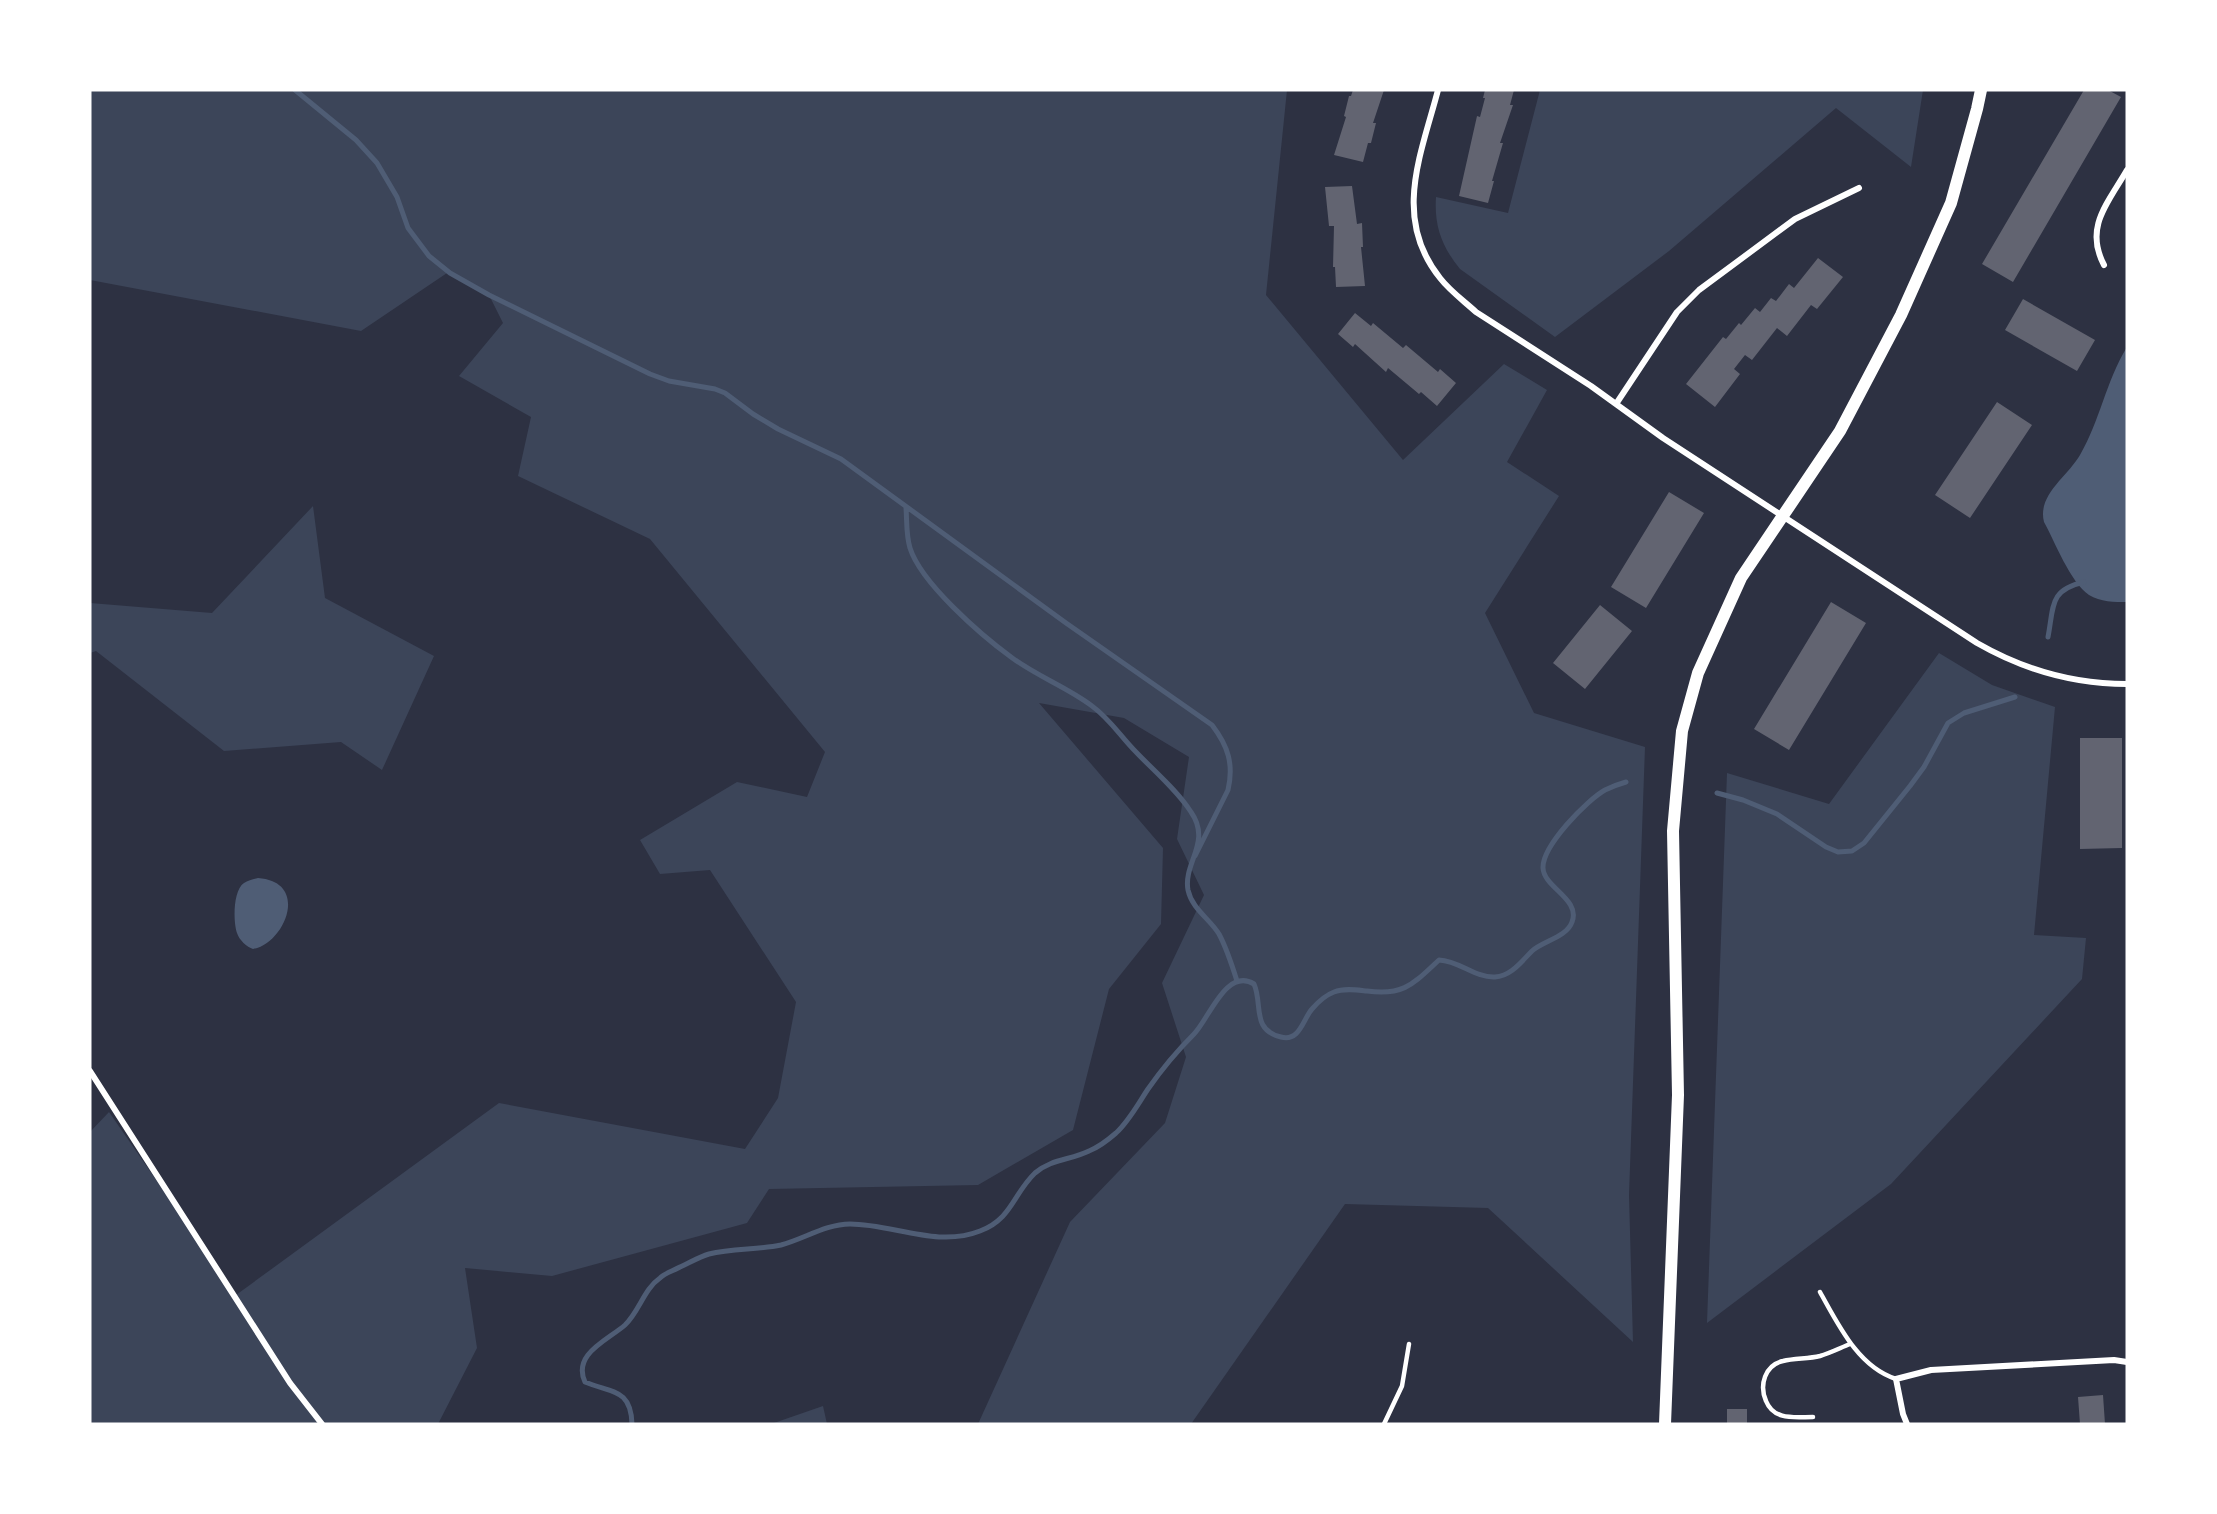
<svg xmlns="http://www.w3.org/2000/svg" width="2217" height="1514" viewBox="0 0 2217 1514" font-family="Poppins,sans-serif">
  <rect width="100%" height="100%" fill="#2d3142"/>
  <path fill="#3c4559" d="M 90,90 L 1287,90 L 1266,295 L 1403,460 L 1504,364 L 1547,390 L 1507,462 L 1559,496 L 1485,613 L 1534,713 L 1645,747 L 1629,1195 L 1633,1342 L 1488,1208 L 1345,1204 L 1191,1424 L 978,1424 L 1070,1222 L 1165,1123 L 1186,1057 L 1162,983 L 1204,895 L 1177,839 L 1189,757 L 1124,718 L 1039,703 L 1163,848 L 1161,924 L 1109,989 L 1073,1130 L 978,1185 L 769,1189 L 747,1223 L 552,1276 L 465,1268 L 477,1348 L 438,1424 L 90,1424 L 90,1132 L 109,1112 L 236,1295 L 499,1103 L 745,1149 L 778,1098 L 796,1002 L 710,870 L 660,874 L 640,840 L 737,782 L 807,797 L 825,752 L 650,539 L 518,476 L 531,417 L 459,376 L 503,323 L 490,297 L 447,273 L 361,331 L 90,280 Z
    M 1540,90 L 1923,90 L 1911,167 L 1836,108 L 1669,251 L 1555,337 L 1460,269 C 1442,247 1434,226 1436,197 L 1508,213 Z
    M 313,506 L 325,598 L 434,656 L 382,770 L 341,742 L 224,751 L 96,651 L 90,653 L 90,603 L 212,613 Z
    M 1939,653 L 1992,685 L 2055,707 L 2034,935 L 2086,938 L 2082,979 L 1891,1184 L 1707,1323 L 1727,773 L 1829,804 Z
    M 823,1406 L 827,1424 L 771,1424 Z"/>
  <path fill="#4f5d75" d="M 2127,347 L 2127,602 C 2115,602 2100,602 2089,595 C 2070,582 2055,542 2044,522 C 2037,495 2068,476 2080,455 C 2100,421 2106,381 2127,347 Z
    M 258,878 C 311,882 284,944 253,949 C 247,947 239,940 237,933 C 233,922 233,890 244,883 C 248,880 254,879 258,878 Z"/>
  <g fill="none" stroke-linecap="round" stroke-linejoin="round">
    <path stroke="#4f5d75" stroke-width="5" d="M 295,90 L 356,140 L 377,163 L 397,197 L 408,228 L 429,256 L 450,273 L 489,295 L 650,374 L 669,381 L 715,389 L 725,393 L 753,414 L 778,429 L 841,459 L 1066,623 L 1212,725 C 1228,746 1234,764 1228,790 L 1195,856
      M 906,508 C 907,521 906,535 910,548 C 921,583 981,635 1011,657 C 1036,676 1067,687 1092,706 C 1110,719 1121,737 1136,752 C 1154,771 1177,790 1191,812 C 1212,842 1183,863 1188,890 C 1192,909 1210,919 1219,934 C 1227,949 1232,965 1237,981
      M 2048,637 C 2054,606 2049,590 2084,582
      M 1717,793 L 1743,800 L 1777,814 L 1826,847 L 1838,852 L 1852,851 L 1864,843 L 1910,786 L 1924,767 L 1948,723 L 1964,713 L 2015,697
      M 632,1424 C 631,1388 611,1393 585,1382 C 572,1354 608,1340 625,1325 C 639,1312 644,1289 660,1278 C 665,1273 673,1271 680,1267 C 689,1263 699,1257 709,1254 C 732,1248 757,1250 781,1245 C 804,1239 826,1224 850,1224 C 893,1224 937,1248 980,1231 C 1012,1219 1013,1194 1035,1173 C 1051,1159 1071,1160 1089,1151 C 1099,1147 1108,1140 1116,1133 C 1129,1121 1138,1104 1148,1089 C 1162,1069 1177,1051 1194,1034 C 1209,1019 1226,967 1254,984 C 1263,1004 1251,1030 1281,1037 C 1300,1042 1303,1019 1312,1009 C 1318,1002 1326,995 1334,992 C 1344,988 1357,990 1367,991 C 1404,996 1413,984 1439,960 C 1460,961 1475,978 1495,977 C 1511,976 1521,962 1532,951 C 1543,941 1567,937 1572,922 C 1581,899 1544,888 1543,868 C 1542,846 1587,800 1605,790 C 1611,787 1619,784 1626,782"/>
  </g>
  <path fill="#626471" d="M 1353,90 L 1384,90 L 1373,123 L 1376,123 L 1371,143 L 1368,143 L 1363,162 L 1334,155 L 1346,117 L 1344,116 L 1349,96 L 1351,96 Z
    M 1485,90 L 1514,90 L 1510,105 L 1513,105 L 1500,143 L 1503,143 L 1492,181 L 1494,181 L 1488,203 L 1459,196 L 1477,116 L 1480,117 L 1485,98 L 1483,98 Z
    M 2084,90 L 2108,90 L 2121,97 L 2013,282 L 1982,264 Z
    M 1352,186 L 1357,224 L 1362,223 L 1363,247 L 1361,247 L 1365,286 L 1336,287 L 1335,267 L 1333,267 L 1334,226 L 1329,226 L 1325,187 Z
    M 1818,258 L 1843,277 L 1817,309 L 1811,305 L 1787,336 L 1777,328 L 1752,360 L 1745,355 L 1734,369 L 1740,374 L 1715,407 L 1686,384 L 1723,337 L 1726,339 L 1739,323 L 1741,325 L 1755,308 L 1760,312 L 1771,298 L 1776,301 L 1789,284 L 1794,288 Z
    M 2023,299 L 2095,340 L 2077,371 L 2005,330 Z
    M 1355,313 L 1371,326 L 1373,323 L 1403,348 L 1406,345 L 1438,372 L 1440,369 L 1456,383 L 1437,406 L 1421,392 L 1419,394 L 1388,368 L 1386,372 L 1355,344 L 1353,347 L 1338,334 Z
    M 1997,402 L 2032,425 L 1970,518 L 1935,495 Z
    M 1669,492 L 1704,513 L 1646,608 L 1611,587 Z
    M 1831,602 L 1866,623 L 1789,750 L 1754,729 Z
    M 1600,605 L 1632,631 L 1585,689 L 1553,663 Z
    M 2080,738 L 2122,738 L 2122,848 L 2080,849 Z
    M 2103,1395 L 2105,1424 L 2080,1424 L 2078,1397 Z
    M 1727,1409 L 1747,1409 L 1747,1424 L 1727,1424 Z"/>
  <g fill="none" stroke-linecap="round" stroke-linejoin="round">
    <path stroke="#fff" stroke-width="4.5" d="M 1820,1292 C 1838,1324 1858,1367 1896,1379
      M 1813,1417 C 1795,1417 1774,1421 1766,1401 C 1759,1385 1765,1365 1783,1361 C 1795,1358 1808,1359 1820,1356 C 1830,1353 1840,1348 1850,1344
      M 1384,1424 L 1402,1386 L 1409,1344"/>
    <path stroke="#fff" stroke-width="6" d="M 1438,90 C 1421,155 1392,218 1440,278 C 1450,291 1464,301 1476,312 L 1591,386 L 1663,438 L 1977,643 C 2024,670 2073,684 2127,684
      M 2104,265 C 2084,227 2108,203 2127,170
      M 1616,404 L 1677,312 L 1699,290 L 1795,219 L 1859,188
      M 90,1071 L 290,1383 L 322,1424
      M 1907,1424 L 1903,1414 L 1896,1379 L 1931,1370 L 2114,1360 L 2127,1362"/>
    <path stroke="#fff" stroke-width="12" d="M 1665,1424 L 1678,1095 L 1673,831 L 1682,731 L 1698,673 L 1741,578 L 1840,431 L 1901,315 L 1951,203 L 1977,109 L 1981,90"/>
  </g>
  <rect width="2217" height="1514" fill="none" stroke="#ffffff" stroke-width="183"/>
</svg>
